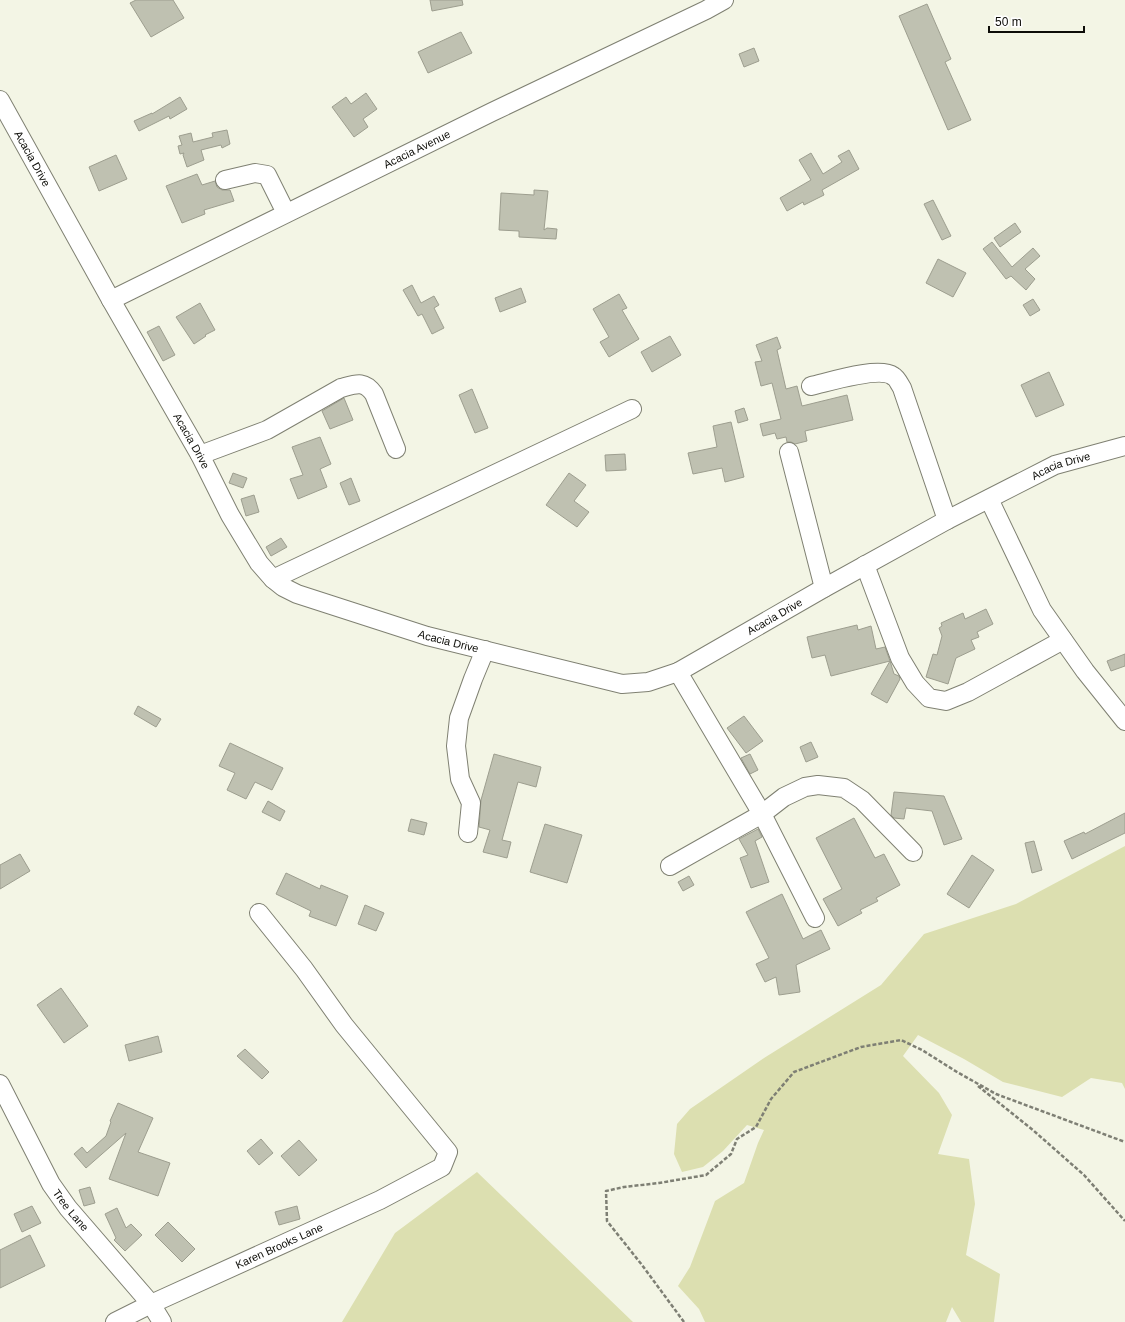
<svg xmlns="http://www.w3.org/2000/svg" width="1125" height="1322" viewBox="0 0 1125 1322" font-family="Arial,sans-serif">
  <rect width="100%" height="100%" fill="#f3f5e5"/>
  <path fill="#dcdfb0" d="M 1125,846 L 1125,1089 L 1122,1083 L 1091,1078 L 1062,1097 L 1003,1082 L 964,1059 L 918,1035 L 903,1056 L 939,1093 L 952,1115 L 938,1154 L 969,1159 L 975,1204 L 966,1255 L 1000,1274 L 994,1322 L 961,1322 L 952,1307 L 946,1322 L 705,1322 L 699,1309 L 678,1286 L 690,1267 L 715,1201 L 744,1183 L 758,1143 L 764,1130 L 747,1125 L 723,1151 L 703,1167 L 682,1172 L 674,1154 L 677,1124 L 690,1109 L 764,1058 L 881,985 L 924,934 L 1016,904 Z
    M 477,1172 L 633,1322 L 342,1322 L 395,1233 Z"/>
  <path fill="#bfc1b1" stroke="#9d9e8f" d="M 136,0 L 173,0 L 184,18 L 151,37 L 130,3 Z
    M 430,0 L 462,0 L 463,5 L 432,11 Z
    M 927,4 L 951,59 L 945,62 L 971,120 L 948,130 L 899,16 Z
    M 461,32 L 472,53 L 428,73 L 418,52 Z
    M 754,48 L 759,61 L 744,67 L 739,54 Z
    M 366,93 L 377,109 L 363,119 L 368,127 L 354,137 L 332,107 L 346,97 L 351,104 Z
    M 180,97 L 187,109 L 170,119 L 169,116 L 139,131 L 134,121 L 152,113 L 152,114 Z
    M 227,130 L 230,144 L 222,148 L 221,145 L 201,150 L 204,160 L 187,167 L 183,155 L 184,153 L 180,154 L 178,146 L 182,145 L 179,136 L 191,133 L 193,142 L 213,137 L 212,133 Z
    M 849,150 L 859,169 L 822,190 L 824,195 L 804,205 L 803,202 L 787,211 L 780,198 L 811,180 L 799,160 L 811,153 L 823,174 L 842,162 L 838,156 Z
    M 116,155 L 127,179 L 99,191 L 89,167 Z
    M 197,174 L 202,185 L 215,181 L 217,187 L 222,190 L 230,190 L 234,201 L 204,210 L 205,214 L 182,223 L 166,186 Z
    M 534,190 L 548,191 L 544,230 L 547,228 L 557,229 L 556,239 L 519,237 L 519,231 L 499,230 L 501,193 L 534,195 Z
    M 933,200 L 951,236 L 942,240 L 924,204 Z
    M 1015,223 L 1021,232 L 1000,247 L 994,238 Z
    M 992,242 L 1012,267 L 1033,248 L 1040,256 L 1025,269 L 1035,279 L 1026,290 L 1011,276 L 1006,279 L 983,249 Z
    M 938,259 L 966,273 L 953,297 L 926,283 Z
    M 412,285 L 421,303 L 434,296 L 439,305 L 434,308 L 444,328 L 432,334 L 422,314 L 418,316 L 403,290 Z
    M 521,288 L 526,302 L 500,312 L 495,298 Z
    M 619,294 L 627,308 L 622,310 L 639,339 L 609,357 L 600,342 L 609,337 L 593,309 Z
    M 1033,299 L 1040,310 L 1030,316 L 1023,305 Z
    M 200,303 L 215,330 L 205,335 L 206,336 L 194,344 L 176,317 Z
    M 159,326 L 175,355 L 163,361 L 147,332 Z
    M 670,336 L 681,355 L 652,372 L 641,352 Z
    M 777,337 L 781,348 L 777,350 L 786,389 L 797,386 L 802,406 L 847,395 L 853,420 L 805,431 L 807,441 L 795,444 L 791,442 L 787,442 L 786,437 L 777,439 L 775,433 L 763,436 L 760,424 L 781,419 L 772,383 L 761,386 L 755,362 L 762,361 L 756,345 Z
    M 1049,372 L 1064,405 L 1036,417 L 1021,385 Z
    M 472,389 L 488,428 L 475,433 L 459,395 Z
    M 344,398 L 353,420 L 330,429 L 322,411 Z
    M 744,408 L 748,420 L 738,423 L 735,411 Z
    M 731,422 L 744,477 L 725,482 L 722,468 L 693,474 L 688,453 L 717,447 L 713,426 Z
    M 320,437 L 331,464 L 320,469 L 327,487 L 298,499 L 290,479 L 303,475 L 292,447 Z
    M 625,454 L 626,470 L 606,471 L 605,455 Z
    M 233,473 L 247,478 L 243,488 L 229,483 Z
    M 569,473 L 586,485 L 574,501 L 589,512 L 577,527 L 546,505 Z
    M 351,478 L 360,501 L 349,505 L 340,483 Z
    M 254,495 L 259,512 L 246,516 L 241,499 Z
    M 281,538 L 287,547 L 271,556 L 266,547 Z
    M 986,609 L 993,624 L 977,632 L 979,637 L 971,640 L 975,649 L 956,658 L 948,684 L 926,677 L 933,654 L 937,655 L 942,636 L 939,628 L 942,626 L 941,623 L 963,613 L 965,619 Z
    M 857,625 L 858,630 L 871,626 L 876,649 L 885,647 L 890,661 L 831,676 L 825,655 L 812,658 L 807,637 Z
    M 1125,654 L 1125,666 L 1111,671 L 1107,661 Z
    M 890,661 L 894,674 L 899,676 L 900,679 L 887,703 L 871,694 Z
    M 138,706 L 161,719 L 156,727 L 134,714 Z
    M 744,716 L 763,741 L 746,753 L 727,728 Z
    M 811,742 L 818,757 L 806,762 L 800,747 Z
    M 230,743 L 283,768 L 272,790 L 255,782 L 246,799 L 227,790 L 235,773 L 219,766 Z
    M 494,754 L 541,767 L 536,787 L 518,782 L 502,840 L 511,842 L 507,858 L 483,852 L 490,830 L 479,827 L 481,800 Z
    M 750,754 L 758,770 L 750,774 L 741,758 Z
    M 894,792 L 944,796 L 962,839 L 944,845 L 932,811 L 906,808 L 904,819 L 894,818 L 891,815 Z
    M 268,801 L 285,811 L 280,821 L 262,812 Z
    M 1125,813 L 1125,833 L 1072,859 L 1064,841 L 1084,832 L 1085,834 Z
    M 854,818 L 875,858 L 884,854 L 900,885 L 876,898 L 878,901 L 860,910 L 862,913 L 838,926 L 823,899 L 842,889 L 816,838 Z
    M 411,819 L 427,823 L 424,835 L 408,831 Z
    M 545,824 L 582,835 L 567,883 L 530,872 Z
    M 758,829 L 762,837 L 755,841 L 769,882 L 751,888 L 740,858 L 748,855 L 739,839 Z
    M 1034,841 L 1042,870 L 1032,873 L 1025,843 Z
    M 20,854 L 30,871 L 0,889 L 0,865 Z
    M 972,855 L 994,870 L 969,908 L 947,894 Z
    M 286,873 L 320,889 L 321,885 L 348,896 L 336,926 L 309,916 L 311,911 L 276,894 Z
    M 689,876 L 694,885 L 683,891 L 678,882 Z
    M 782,894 L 803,939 L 821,930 L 830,949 L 796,965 L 800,992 L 779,995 L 776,977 L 765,982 L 756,964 L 769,958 L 746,912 Z
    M 365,905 L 384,913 L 376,931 L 358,924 Z
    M 61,988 L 88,1026 L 64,1043 L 37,1005 Z
    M 158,1036 L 162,1052 L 129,1061 L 125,1045 Z
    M 245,1049 L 269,1072 L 262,1079 L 237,1056 Z
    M 118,1103 L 153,1118 L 138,1152 L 170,1163 L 158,1196 L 109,1179 L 126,1133 L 86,1168 L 74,1154 L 82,1147 L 87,1153 L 106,1136 L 111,1122 L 110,1121 Z
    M 261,1139 L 273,1153 L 259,1165 L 247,1151 Z
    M 299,1140 L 317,1160 L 299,1176 L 281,1156 Z
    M 90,1187 L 95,1203 L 84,1206 L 79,1190 Z
    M 32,1206 L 41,1223 L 22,1232 L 14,1214 Z
    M 297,1206 L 300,1219 L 279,1225 L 275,1212 Z
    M 117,1208 L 126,1228 L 131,1224 L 142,1235 L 125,1251 L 114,1240 L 116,1238 L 105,1214 Z
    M 168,1222 L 195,1249 L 182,1262 L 155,1235 Z
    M 30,1235 L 45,1266 L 0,1288 L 0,1250 Z"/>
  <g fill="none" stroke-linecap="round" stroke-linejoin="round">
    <defs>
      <g id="minor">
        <path id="s1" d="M 0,100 L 111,300 L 200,455 L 230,515 L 259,563 L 273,579 L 283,587 L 297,594 L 427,636 L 622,684 L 648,682 L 678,672 L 692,664 L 824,588 L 947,520 L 1055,465 L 1125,446"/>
        <path d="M 225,180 L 255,173 L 267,175 L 286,213"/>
        <path id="s2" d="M 111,300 L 492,112 L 706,10 L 724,0"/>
        <path d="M 811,386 C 829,382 879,366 893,376 C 897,378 900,385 902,388 L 947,520"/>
        <path d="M 789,452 L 824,588"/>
        <path d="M 200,455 L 267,430 L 341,388 C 356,384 364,380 374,394 L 396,449"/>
        <path d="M 989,499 L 1042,610 L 1085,671 L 1125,721"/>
        <path d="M 865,565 L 900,658 L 915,683 L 929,698 L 946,701 L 968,692 L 1063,640"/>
        <path d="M 273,579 L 632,409"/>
        <path d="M 678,672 L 762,814 L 815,918"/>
        <path d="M 468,833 L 471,803 L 460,779 L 456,746 L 459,718 L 473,679 L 485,650"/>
        <path d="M 670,866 L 762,814 L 784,797 L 805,787 L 818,785 L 844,788 L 862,800 L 913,852"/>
        <path id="s3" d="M 0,1084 L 51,1184 L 68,1208 L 151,1304 L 162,1322"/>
        <path id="s4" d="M 115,1322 L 151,1304 L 380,1200 L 442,1167 L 448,1152 L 344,1025 L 304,969 L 259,913"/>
      </g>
    </defs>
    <use href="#minor" stroke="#7f8072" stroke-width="20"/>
    <path stroke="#7e7f74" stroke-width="2.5" stroke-dasharray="4 2" stroke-linecap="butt" d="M 978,1086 L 1034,1131 L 1084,1175 L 1125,1221
      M 684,1322 L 642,1265 L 607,1221 L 606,1191 L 624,1187 L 659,1183 L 706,1175 L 731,1154 L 737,1139 L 756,1127 L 771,1099 L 794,1072 L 861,1047 L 901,1040 L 922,1050 L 957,1072 L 996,1094 L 1125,1142"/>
    <use href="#minor" stroke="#fff" stroke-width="18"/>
  </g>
  <g text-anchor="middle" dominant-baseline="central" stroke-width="3" stroke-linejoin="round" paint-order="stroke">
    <g font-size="11" fill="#0d0d08" stroke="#fff">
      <text stroke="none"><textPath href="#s2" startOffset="341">Acacia Avenue</textPath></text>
      <text stroke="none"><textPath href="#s1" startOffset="67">Acacia Drive</textPath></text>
      <text stroke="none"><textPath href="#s1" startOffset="391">Acacia Drive</textPath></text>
      <text stroke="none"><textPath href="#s1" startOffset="1411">Acacia Drive</textPath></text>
      <text stroke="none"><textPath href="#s1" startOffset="1087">Acacia Drive</textPath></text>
      <text stroke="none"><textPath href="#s1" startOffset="739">Acacia Drive</textPath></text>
      <text stroke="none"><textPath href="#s3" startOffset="145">Tree Lane</textPath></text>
      <text stroke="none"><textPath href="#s4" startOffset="181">Karen Brooks Lane</textPath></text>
    </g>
  </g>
  <path d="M989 26v6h95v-6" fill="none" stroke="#0d0d08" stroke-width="2"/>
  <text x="995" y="26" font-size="12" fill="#0d0d08" stroke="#ffffff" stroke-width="3" paint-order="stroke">50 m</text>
</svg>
